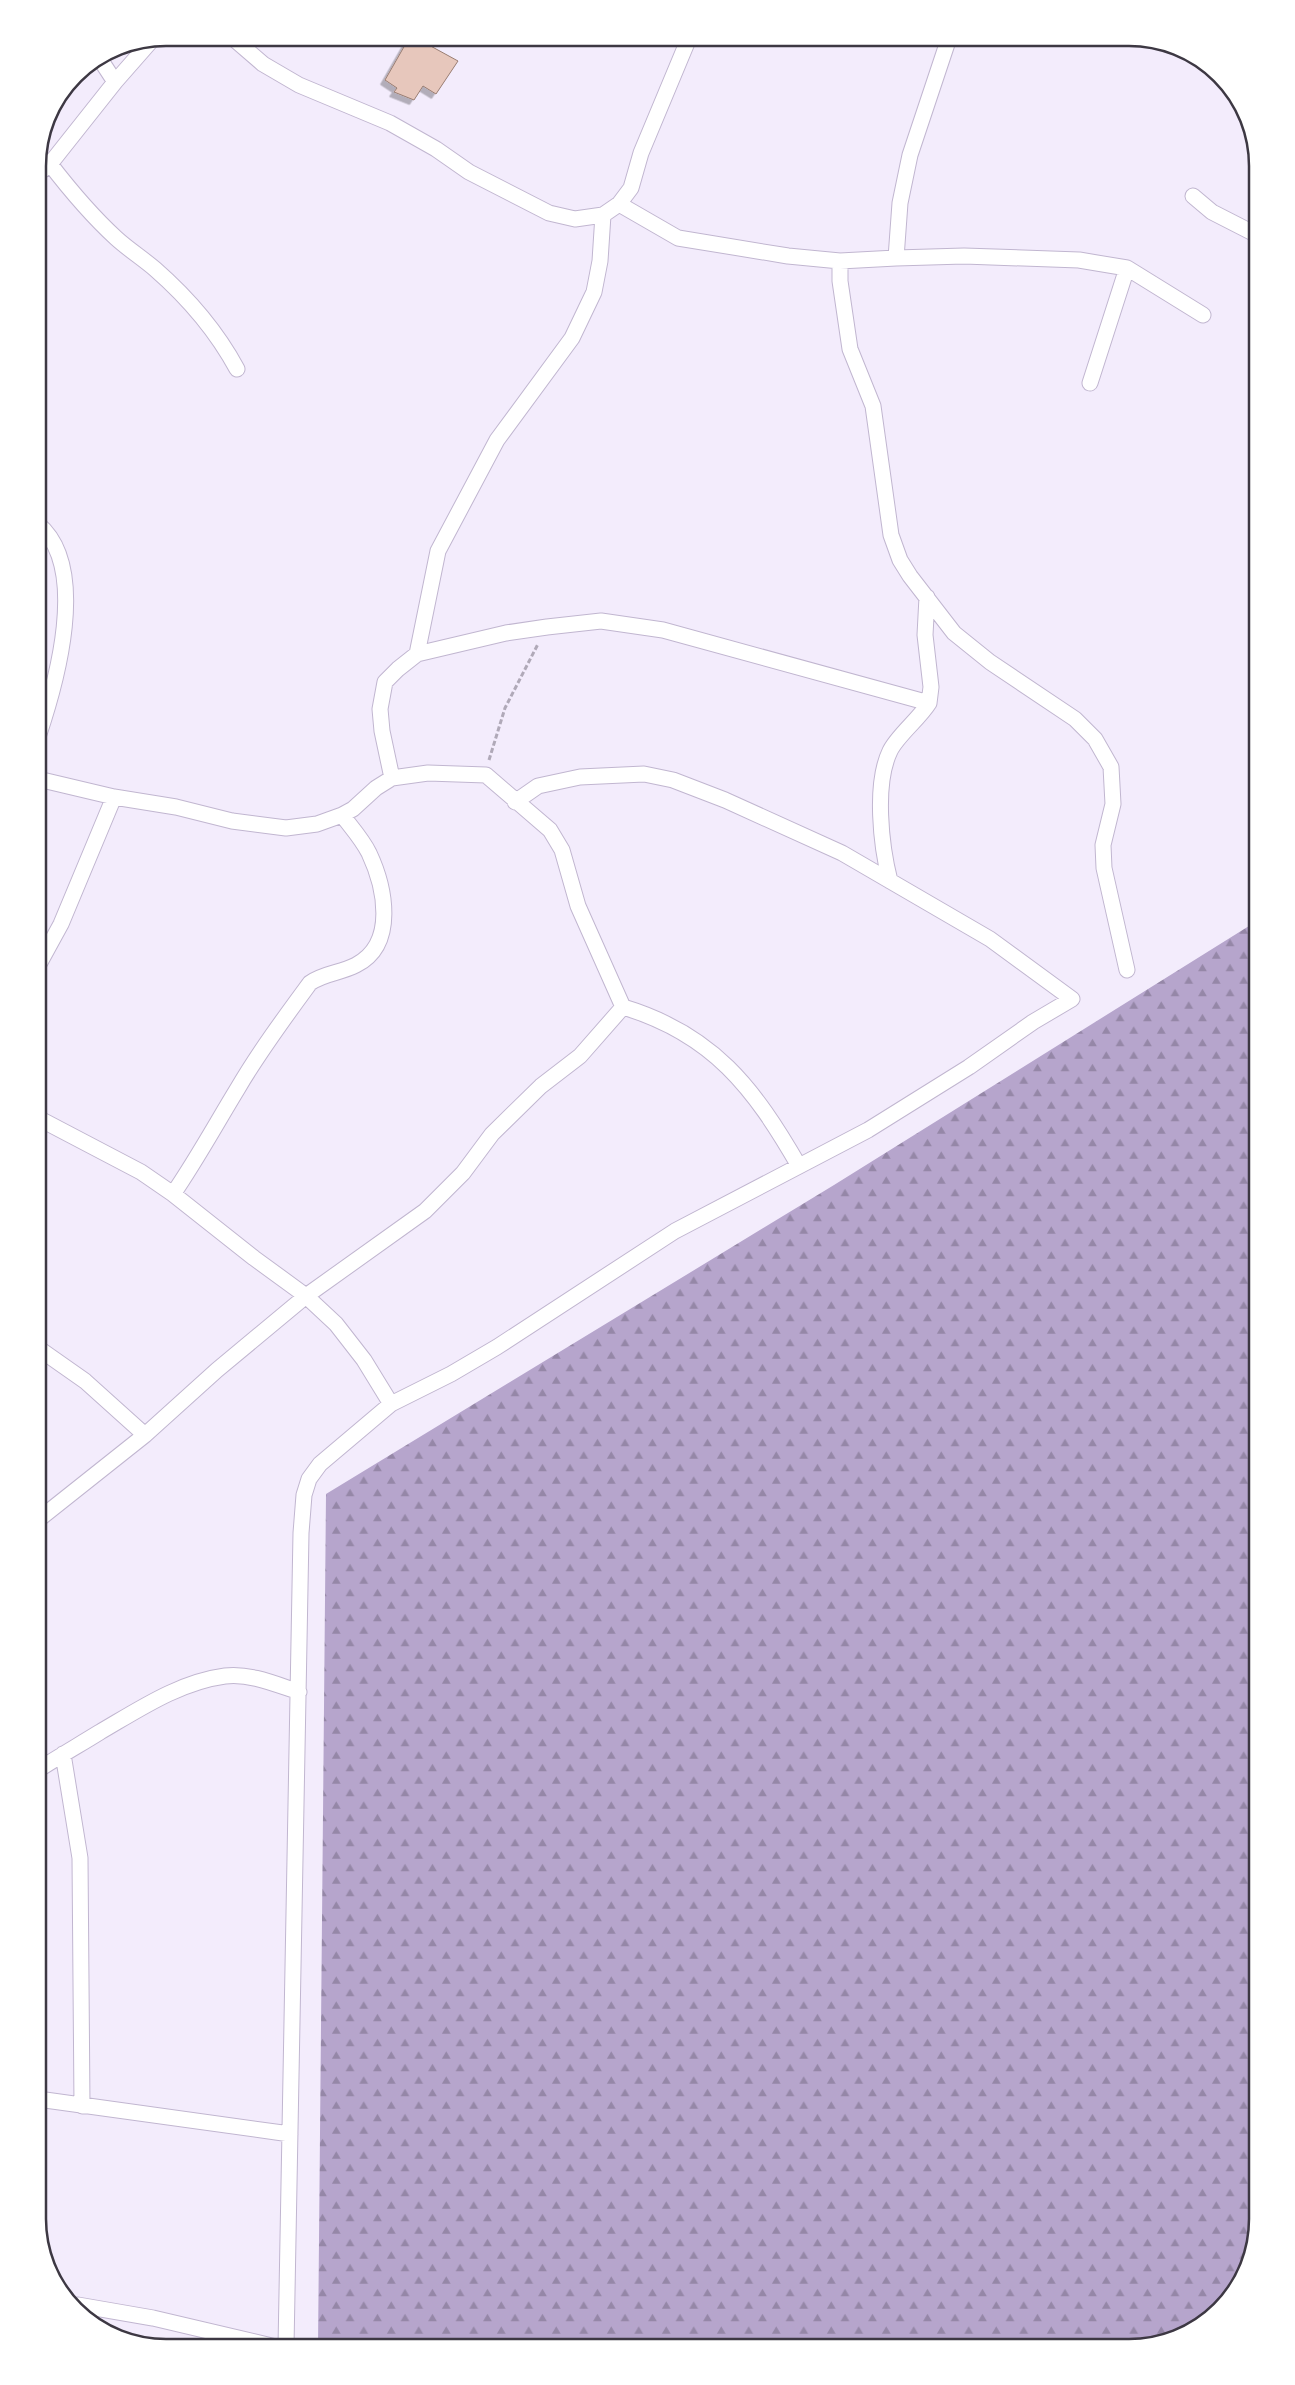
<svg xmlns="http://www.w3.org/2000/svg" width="1295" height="2385" viewBox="0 0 1295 2385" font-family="Inter,sans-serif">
  <defs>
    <pattern id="forest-firs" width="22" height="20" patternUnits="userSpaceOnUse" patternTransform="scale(1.25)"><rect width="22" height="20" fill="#b6a5cc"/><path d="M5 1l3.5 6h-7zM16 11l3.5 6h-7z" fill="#9587a7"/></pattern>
    <filter id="shadow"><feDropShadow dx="-4.5" dy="4.5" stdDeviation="0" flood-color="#0004"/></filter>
  </defs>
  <rect width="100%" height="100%" fill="#f3ecfc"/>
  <path fill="url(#forest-firs)" d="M 1257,921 L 1257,2219 L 1236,2290 L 1178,2338 L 1128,2347 L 318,2347 L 326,1494 L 834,1185 Z"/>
  <path fill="#e7c7bc" stroke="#997d72" filter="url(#shadow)" d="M 409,38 L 416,38 L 458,61 L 436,94 L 423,86 L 414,100 L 394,92 L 397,88 L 385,80 Z"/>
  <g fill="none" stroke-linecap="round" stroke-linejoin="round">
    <defs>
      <path id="minor" d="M 233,38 L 263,64 L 299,85 L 390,123 L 436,149 L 469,172 L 549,213 L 575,219 L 603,215 L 619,204 L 678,238 L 788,256 L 840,261
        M 949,38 L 910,155 L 900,203 L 896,258 L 840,261 L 840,281 L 850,349 L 873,406 L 891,535 L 900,560 L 910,576 L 954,633 L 990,662 L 1075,719 L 1095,739 L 1111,767 L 1113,804 L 1103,845 L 1104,868 L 1127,970
        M 100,59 L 115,82
        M 50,164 C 70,190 91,215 116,238 C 128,249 142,258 155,269 C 187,297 217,332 237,369
        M 38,174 L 50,164 L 115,82 L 151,41
        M 1193,196 L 1212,212 L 1257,235
        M 619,204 L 631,188 L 641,153 L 689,38
        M 896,258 L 964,256 L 1079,260 L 1127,268 L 1203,315
        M 1090,383 L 1127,268
        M 927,597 L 925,635 L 931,687 L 929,703
        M 417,654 L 438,551 L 497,440 L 572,338 L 594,292 L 600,261 L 603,215
        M 38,737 C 56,684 90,567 38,524
        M 392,778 L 382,731 L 380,709 L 385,682 L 398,669 L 417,654 L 506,633 L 547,627 L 601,621 L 663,630 L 929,703 C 919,719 897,736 890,751 C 874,784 881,846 890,881
        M 38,779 L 114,797 L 176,807 L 232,821 L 286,828 L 317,824 L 342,815 L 353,809 L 376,788 L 392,778 L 428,773 L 486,775 L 550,830 L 562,850 L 578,906 L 623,1007 C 713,1034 754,1088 799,1166
        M 38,966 L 61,924 L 114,797
        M 38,1118 L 141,1172 L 173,1194 L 254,1258 L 306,1296 L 336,1324 L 364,1360 L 391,1404
        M 173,1194 C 197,1159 216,1124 238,1088 C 259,1052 285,1017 310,983 C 324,973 341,973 356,965 C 397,944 385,887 369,853 C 362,839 351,827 342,815
        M 38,1348 L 85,1381 L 145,1435
        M 38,1520 L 145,1435 L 217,1370 L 306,1296 L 425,1211 L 463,1173 L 492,1134 L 541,1086 L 580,1056 L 623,1007
        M 63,1754 L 80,1858 L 82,2106
        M 38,1770 C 58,1757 79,1745 100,1732 C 138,1710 179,1682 225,1676 C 250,1673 275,1684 299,1692
        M 38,2099 L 290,2134
        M 78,2305 L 153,2318 L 276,2347
        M 286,2347 L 301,1533 L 304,1495 L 309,1479 L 320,1464 L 391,1404 L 451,1374 L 497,1347 L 675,1231 L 868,1130 L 969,1067 L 1033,1022 L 1072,999 L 990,939 L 842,853 L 725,800 L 673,780 L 644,774 L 580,777 L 538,786 L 515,802"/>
    </defs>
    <use href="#minor" stroke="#c1b6d0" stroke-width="17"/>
    <path stroke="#b0a9b8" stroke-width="3" stroke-dasharray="5 2.5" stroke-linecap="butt" d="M 489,760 L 505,708 L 538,644"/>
    <use href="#minor" stroke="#fff" stroke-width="15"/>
  </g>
  <path d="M0 0H1295V2385H0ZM166 46H1129A120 120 0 0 1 1249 166V2219A120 120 0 0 1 1129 2339H166A120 120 0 0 1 46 2219V166A120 120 0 0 1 166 46Z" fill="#fff" fill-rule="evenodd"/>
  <path fill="none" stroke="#3d3843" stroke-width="2.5" d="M166 46H1129A120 120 0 0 1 1249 166V2219A120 120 0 0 1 1129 2339H166A120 120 0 0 1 46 2219V166A120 120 0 0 1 166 46Z"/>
</svg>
